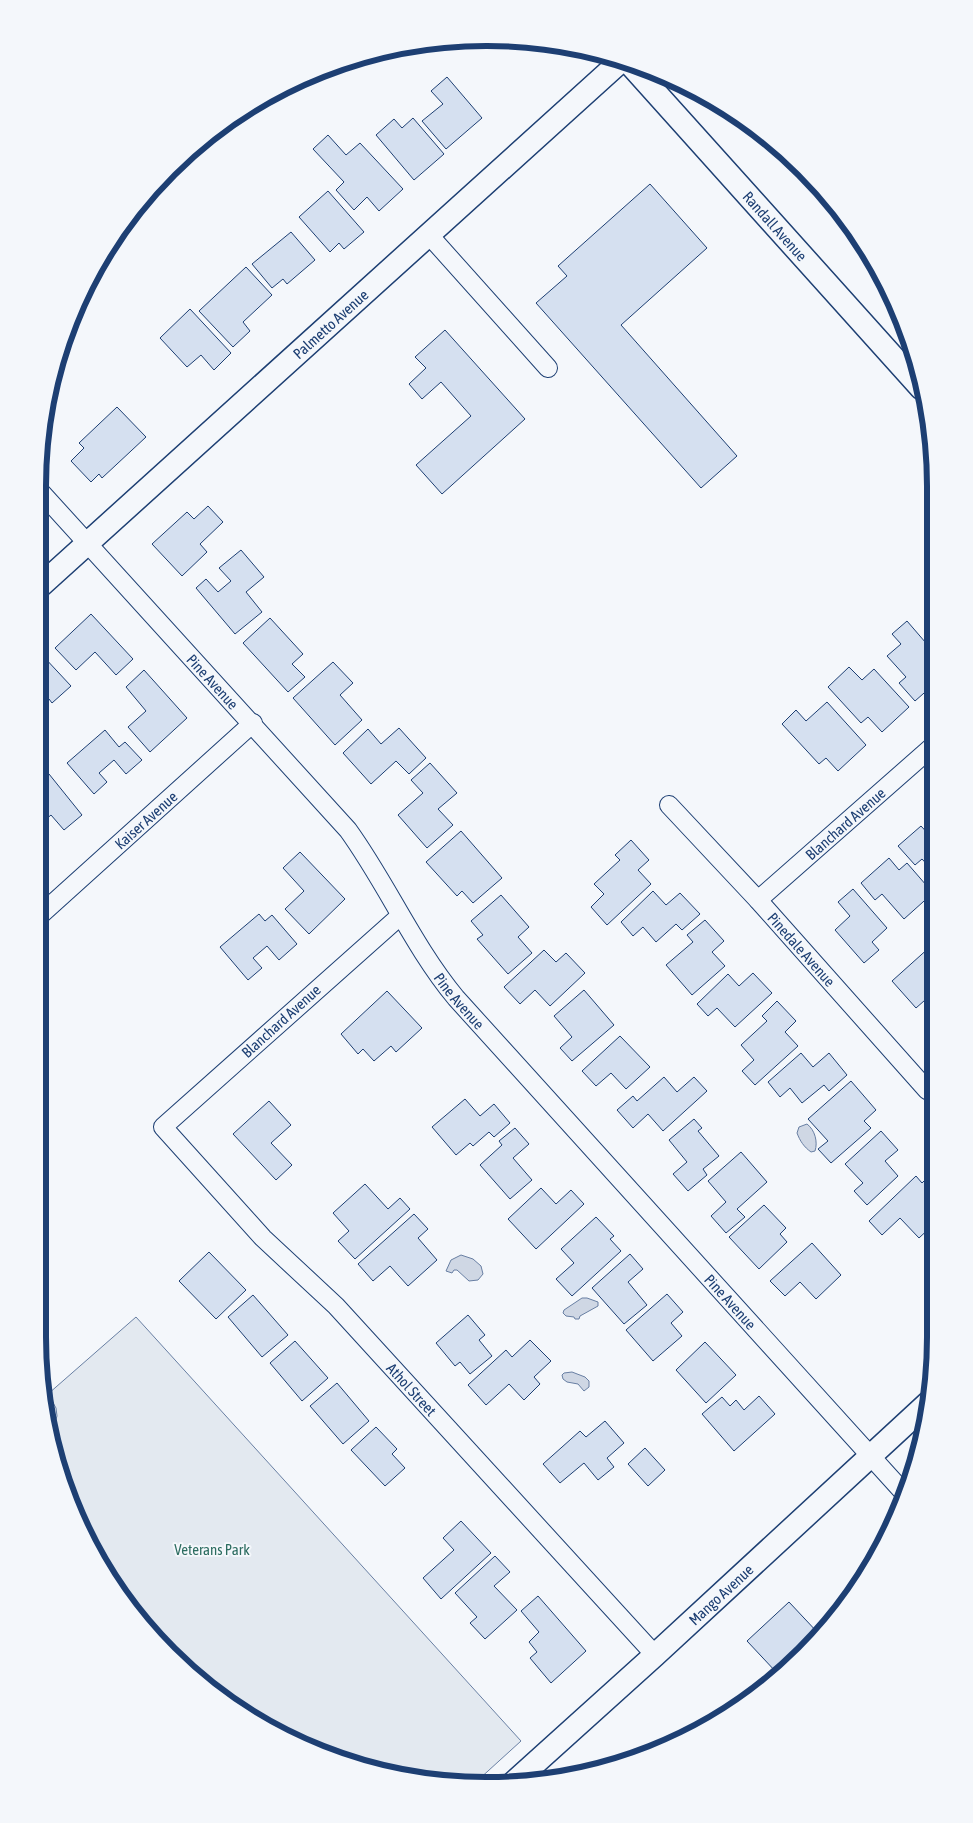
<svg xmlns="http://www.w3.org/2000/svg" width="973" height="1823" viewBox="0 0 973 1823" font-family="'Asap Condensed',sans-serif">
  <rect width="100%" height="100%" fill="#f4f7fb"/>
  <path fill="#e3e9f0" stroke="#687fa3" d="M 136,1317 L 521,1741 L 477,1781 L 371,1770 L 237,1710 L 130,1610 L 61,1481 L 53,1430 L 57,1416 L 56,1408 L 48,1394 Z"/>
  <path fill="#cfd7e4" stroke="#687fa3" d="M 807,1124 C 815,1130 818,1142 815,1151 L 811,1152 C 804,1147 800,1141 797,1133 L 799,1127 Z
    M 461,1255 L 473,1259 L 481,1266 L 483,1274 L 478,1280 L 469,1281 L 457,1270 L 454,1270 L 452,1273 L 446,1271 L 451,1260 Z
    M 582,1298 L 587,1298 L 598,1302 L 598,1306 L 580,1316 L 579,1319 L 575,1319 L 574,1317 L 566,1316 L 563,1313 L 564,1310 Z
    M 572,1372 L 585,1377 L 589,1381 L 589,1387 L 584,1391 L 578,1384 L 567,1382 L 563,1379 L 562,1375 L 564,1373 Z"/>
  <path fill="#d5e0f0" stroke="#1d3f73" d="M 447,77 L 482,118 L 446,149 L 422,121 L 443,104 L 431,91 Z
    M 413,118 L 444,154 L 414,180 L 376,135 L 394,119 L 402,128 Z
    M 328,135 L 346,155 L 360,143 L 403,189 L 379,211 L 367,197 L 354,210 L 336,190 L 344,182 L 313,149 Z
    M 650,184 L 707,248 L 621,325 L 737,456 L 701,488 L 536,303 L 567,276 L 558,266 Z
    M 328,191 L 364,232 L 344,249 L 339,243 L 330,252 L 299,217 Z
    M 291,232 L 315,260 L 287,284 L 283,279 L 272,288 L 252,264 Z
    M 246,267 L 272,295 L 243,322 L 250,331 L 233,347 L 199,311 Z
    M 190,309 L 231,353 L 214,370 L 201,355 L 187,367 L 160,338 Z
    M 445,330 L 525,419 L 442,494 L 416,465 L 471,416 L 441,382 L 422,399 L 409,384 L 426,368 L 415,357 Z
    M 117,407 L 146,437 L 102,478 L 99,474 L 91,482 L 71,461 L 84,448 L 79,443 Z
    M 208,506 L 223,522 L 200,544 L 207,552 L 182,576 L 152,544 L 187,512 L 194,519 Z
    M 241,550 L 264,577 L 246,592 L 262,612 L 235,634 L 196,588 L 206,579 L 218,592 L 231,581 L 219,568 Z
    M 91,614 L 133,659 L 116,675 L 95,652 L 76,670 L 55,648 Z
    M 270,618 L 303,654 L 292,664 L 305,677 L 288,692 L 243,643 Z
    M 907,621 L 932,650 L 932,661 L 926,667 L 932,675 L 932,686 L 915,701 L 899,683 L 906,677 L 887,656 L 901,644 L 892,634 Z
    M 43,656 L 71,686 L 52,703 L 49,699 L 38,708 L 38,660 Z
    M 333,662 L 353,683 L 340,695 L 362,720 L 335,745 L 293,698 Z
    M 849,667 L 862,680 L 874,669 L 909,707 L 882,732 L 868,717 L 861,723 L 828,687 Z
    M 144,670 L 187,718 L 150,752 L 128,727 L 146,711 L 126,687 Z
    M 827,702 L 866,745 L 838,771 L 826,758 L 819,764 L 782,724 L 796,710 L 806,721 Z
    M 399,728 L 426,758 L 409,774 L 396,761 L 371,784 L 343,753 L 368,729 L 381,744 Z
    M 105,730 L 119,747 L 125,742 L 142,760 L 126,774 L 114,760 L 99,773 L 107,782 L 94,794 L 67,763 Z
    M 430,763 L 457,793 L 438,809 L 453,825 L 427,848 L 398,815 L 423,793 L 411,780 Z
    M 49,774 L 82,815 L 64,830 L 51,815 L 38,826 L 38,783 Z
    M 921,826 L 933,839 L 933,871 L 922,859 L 915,865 L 898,846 Z
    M 461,831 L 502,878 L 473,903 L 462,891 L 457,896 L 426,862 Z
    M 631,840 L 649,860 L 638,870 L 651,884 L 607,925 L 591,907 L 604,894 L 594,884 L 620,860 L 615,855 Z
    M 300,852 L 345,899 L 309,934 L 285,909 L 304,891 L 283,868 Z
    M 889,858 L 899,870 L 907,863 L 933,893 L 904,919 L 882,894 L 875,900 L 861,883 Z
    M 853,889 L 887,928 L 872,942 L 879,950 L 864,963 L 835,930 L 850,916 L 838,902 Z
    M 653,891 L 666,905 L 680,893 L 700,914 L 682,930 L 676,924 L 656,942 L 643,927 L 633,936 L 621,922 Z
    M 501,895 L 529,927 L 518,937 L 532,953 L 508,974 L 477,939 L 483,935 L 471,921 Z
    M 259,914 L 265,921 L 272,915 L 297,944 L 279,960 L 267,946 L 253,958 L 262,968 L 248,980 L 220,947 Z
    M 705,920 L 724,941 L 712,952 L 725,966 L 692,995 L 666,965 L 693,942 L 687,935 Z
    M 931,946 L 933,949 L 933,993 L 916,1008 L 892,981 Z
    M 544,950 L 556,962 L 566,953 L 585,973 L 550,1006 L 535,990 L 520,1004 L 504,987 Z
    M 753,973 L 772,993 L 735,1027 L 717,1008 L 708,1016 L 697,1004 L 728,974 L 739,986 Z
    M 584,990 L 614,1025 L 572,1061 L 560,1048 L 572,1037 L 554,1016 Z
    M 387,991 L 422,1028 L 396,1052 L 391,1046 L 374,1061 L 363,1049 L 358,1054 L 341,1034 Z
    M 777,1001 L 796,1021 L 785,1032 L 798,1046 L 755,1085 L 742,1071 L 754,1060 L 741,1045 L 767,1021 L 762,1016 Z
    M 620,1036 L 650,1067 L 626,1089 L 611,1073 L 596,1086 L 582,1071 Z
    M 801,1053 L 813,1067 L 829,1053 L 847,1075 L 829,1091 L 824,1085 L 802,1103 L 790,1088 L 780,1097 L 768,1082 Z
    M 664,1077 L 677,1092 L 694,1077 L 707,1091 L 663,1131 L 648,1114 L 633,1128 L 617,1110 L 633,1096 L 637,1101 Z
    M 851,1081 L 876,1110 L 864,1121 L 871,1128 L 831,1163 L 818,1149 L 828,1141 L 808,1119 Z
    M 465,1099 L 480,1116 L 494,1104 L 510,1123 L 494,1137 L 489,1132 L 473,1146 L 470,1143 L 456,1155 L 432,1127 Z
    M 269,1101 L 291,1125 L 271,1143 L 292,1165 L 276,1180 L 233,1134 Z
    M 694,1119 L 702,1128 L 698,1131 L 719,1156 L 703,1169 L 707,1175 L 688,1191 L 673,1174 L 687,1162 L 669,1140 Z
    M 515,1128 L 529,1144 L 513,1158 L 532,1180 L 510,1199 L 480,1165 L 502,1145 L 499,1141 Z
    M 881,1131 L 898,1150 L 885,1161 L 898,1176 L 867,1205 L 854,1191 L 863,1183 L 845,1164 Z
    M 741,1152 L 767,1182 L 737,1209 L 745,1217 L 726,1233 L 711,1216 L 726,1202 L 708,1181 Z
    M 934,1171 L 934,1224 L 919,1238 L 900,1218 L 882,1235 L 869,1221 L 916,1176 L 922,1183 Z
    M 365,1184 L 388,1209 L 400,1198 L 410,1209 L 355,1259 L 338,1241 L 349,1231 L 333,1213 Z
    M 541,1188 L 556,1204 L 571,1190 L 584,1204 L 536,1249 L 508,1219 Z
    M 764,1205 L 786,1228 L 780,1234 L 787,1242 L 759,1269 L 729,1237 Z
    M 414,1214 L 428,1229 L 418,1238 L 437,1260 L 408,1286 L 390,1266 L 373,1281 L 358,1264 Z
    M 596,1217 L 614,1236 L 610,1239 L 621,1251 L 572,1296 L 556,1279 L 574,1263 L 561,1249 Z
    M 812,1243 L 841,1275 L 816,1299 L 800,1282 L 785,1296 L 770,1281 Z
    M 209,1252 L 246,1290 L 216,1319 L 179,1281 Z
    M 630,1254 L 643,1269 L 628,1282 L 647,1305 L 624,1324 L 592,1288 Z
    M 667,1294 L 683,1312 L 671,1323 L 682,1336 L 653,1361 L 626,1330 Z
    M 253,1295 L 288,1335 L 262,1357 L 228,1317 Z
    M 468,1315 L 485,1335 L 479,1340 L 492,1356 L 470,1374 L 460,1362 L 455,1366 L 436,1343 Z
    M 530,1340 L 551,1361 L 534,1377 L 540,1384 L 524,1400 L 509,1384 L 486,1405 L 468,1385 L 506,1350 L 512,1357 Z
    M 295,1341 L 328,1378 L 302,1401 L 270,1363 Z
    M 705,1342 L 736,1375 L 706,1403 L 676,1370 Z
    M 337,1383 L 369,1421 L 343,1444 L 310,1406 Z
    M 759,1396 L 775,1414 L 734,1451 L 702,1414 L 722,1397 L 730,1406 L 736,1400 L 744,1410 Z
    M 605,1421 L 624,1443 L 607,1458 L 614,1467 L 598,1480 L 584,1463 L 560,1483 L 543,1464 L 580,1431 L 586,1437 Z
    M 376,1427 L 397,1449 L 392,1454 L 405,1468 L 385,1486 L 351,1450 Z
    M 645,1448 L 665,1470 L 648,1486 L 628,1464 Z
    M 461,1521 L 491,1553 L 441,1599 L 423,1578 L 454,1550 L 443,1538 Z
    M 495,1556 L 510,1572 L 494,1586 L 517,1610 L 485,1639 L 470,1623 L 477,1617 L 455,1593 Z
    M 538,1596 L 586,1651 L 551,1683 L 530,1658 L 537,1652 L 529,1642 L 539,1632 L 521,1611 Z
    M 789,1602 L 819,1634 L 804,1654 L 777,1673 L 747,1641 Z"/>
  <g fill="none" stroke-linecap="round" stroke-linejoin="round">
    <defs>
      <g id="minor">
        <path d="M 429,235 L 548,368"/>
        <path id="s1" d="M 38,489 L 348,830 C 387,884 413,946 456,998 L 905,1494"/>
        <path id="s2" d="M 669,805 L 758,900 L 927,1090 L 934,1094"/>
        <path id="s3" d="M 758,900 L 933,746"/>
        <path id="s4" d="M 400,916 L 163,1127 L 263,1238 L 336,1306 L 655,1655"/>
        <path id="s5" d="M 38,917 L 253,723"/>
      </g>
      <g id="tertiary">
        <path id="s6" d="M 629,63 L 921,388"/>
        <path id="s7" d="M 38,588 L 622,60"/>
        <path id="s8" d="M 512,1784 L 655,1655 L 928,1403"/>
      </g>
    </defs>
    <use href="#minor" stroke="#1d3f73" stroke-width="20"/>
    <use href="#tertiary" stroke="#1d3f73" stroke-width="25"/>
    <use href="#minor" stroke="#f4f7fb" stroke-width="18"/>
    <use href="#tertiary" stroke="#f4f7fb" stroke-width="22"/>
  </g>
  <g text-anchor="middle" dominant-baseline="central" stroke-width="4" stroke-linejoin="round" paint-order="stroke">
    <g font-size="15" fill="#1d3f73" stroke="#f4f7fb">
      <text stroke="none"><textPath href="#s6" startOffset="219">Randall Avenue</textPath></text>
      <text stroke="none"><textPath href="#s7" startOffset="394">Palmetto Avenue</textPath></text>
      <text stroke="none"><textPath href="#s1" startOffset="260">Pine Avenue</textPath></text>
      <text stroke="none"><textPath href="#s5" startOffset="145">Kaiser Avenue</textPath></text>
      <text stroke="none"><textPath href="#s3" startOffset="116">Blanchard Avenue</textPath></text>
      <text stroke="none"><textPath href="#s2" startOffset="196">Pinedale Avenue</textPath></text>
      <text stroke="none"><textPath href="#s1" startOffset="665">Pine Avenue</textPath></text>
      <text transform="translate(281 1021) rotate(-42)">Blanchard Avenue</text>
      <text stroke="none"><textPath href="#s1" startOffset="1070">Pine Avenue</textPath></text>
      <text stroke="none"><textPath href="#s4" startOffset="679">Athol Street</textPath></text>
      <text stroke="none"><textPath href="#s8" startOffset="282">Mango Avenue</textPath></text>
    </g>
    <g font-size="15" fill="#2c6c60" stroke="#f4f7fb">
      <text x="212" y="1549">Veterans Park</text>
    </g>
  </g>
  <path d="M0 0H973V1823H0ZM486 46H487A440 440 0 0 1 927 486V1337A440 440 0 0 1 487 1777H486A440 440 0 0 1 46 1337V486A440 440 0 0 1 486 46Z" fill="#f4f7fb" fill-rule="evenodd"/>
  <path fill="none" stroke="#1d3f73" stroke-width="6" d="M486 46H487A440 440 0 0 1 927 486V1337A440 440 0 0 1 487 1777H486A440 440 0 0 1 46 1337V486A440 440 0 0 1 486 46Z"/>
</svg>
